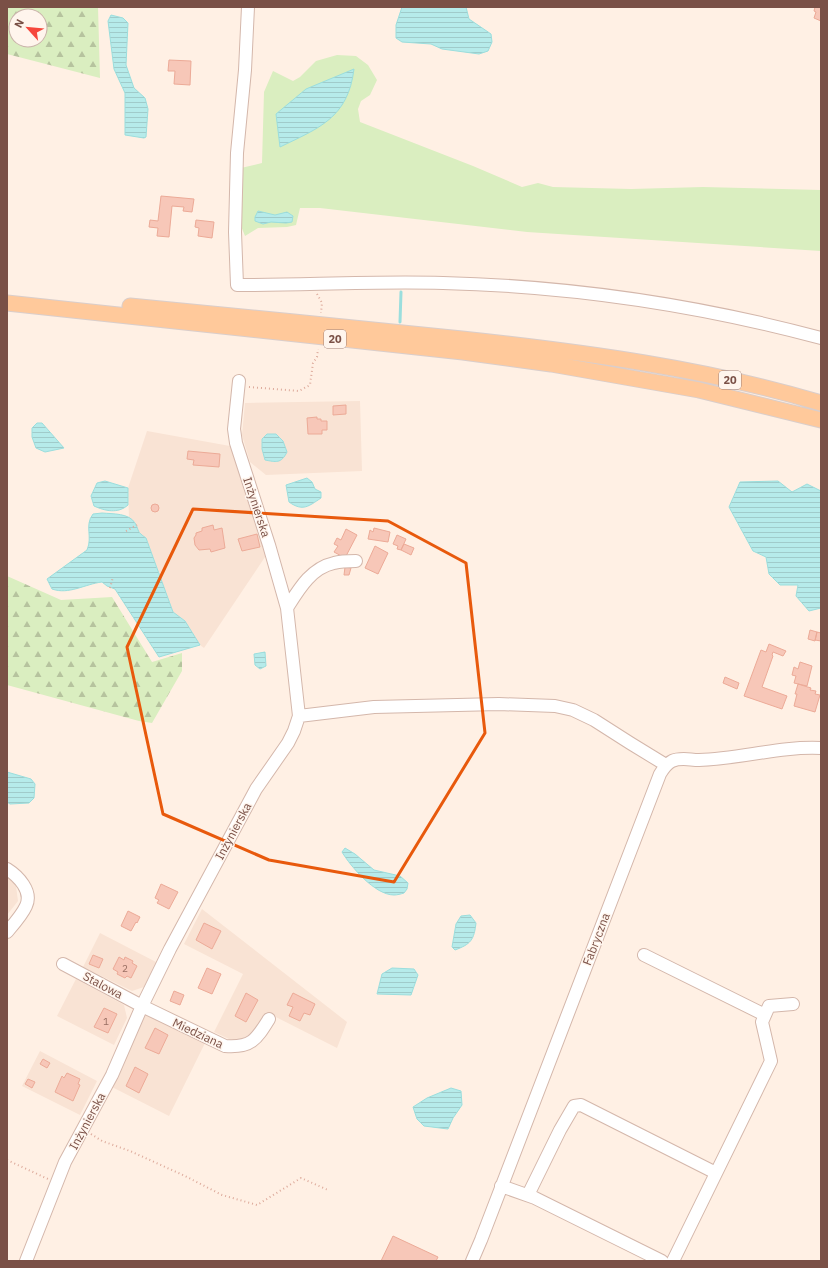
<svg xmlns="http://www.w3.org/2000/svg" width="828" height="1268" viewBox="0 0 828 1268" font-family="'IBM Plex Sans',sans-serif">
  <defs>
    <pattern id="forest-firs" width="22" height="20" patternUnits="userSpaceOnUse"><rect width="22" height="20" fill="#daeec0"/><path d="M5 1l3.5 6h-7zM16 11l3.5 6h-7z" fill="#b6c39e"/></pattern>
    <pattern id="water-rules" width="6" height="5" patternUnits="userSpaceOnUse"><rect width="6" height="5" fill="#b6ebea"/><path d="M0 2.5h6" fill="none" stroke="#a0cbca"/></pattern>
  </defs>
  <rect width="100%" height="100%" fill="#fff0e4"/>
  <path fill="#f9e3d4" d="M 360,401 L 362,471 L 266,475 L 250,462 L 242,435 L 245,403 Z
    M 147,431 L 230,446 L 269,551 L 204,648 L 200,645 L 185,621 L 173,612 L 146,538 L 138,533 L 134,522 L 129,518 L 128,488 Z
    M 7,875 L 9,876 L 16,886 L 18,901 L 7,915 Z
    M 202,909 L 347,1022 L 337,1048 L 266,1012 L 257,1028 L 249,1037 L 239,1041 L 229,1039 L 214,1032 L 243,974 L 184,944 Z
    M 100,933 L 156,962 L 144,987 L 132,991 L 83,967 Z
    M 76,979 L 124,1005 L 127,1018 L 114,1045 L 57,1016 Z
    M 145,1013 L 205,1043 L 169,1116 L 110,1086 Z
    M 40,1051 L 97,1081 L 80,1115 L 22,1086 Z"/>
  <path fill="#daeec0" d="M 337,55 L 356,56 L 368,65 L 377,80 L 370,95 L 361,101 L 358,109 L 360,122 L 473,166 L 522,187 L 538,183 L 553,187 L 631,189 L 703,187 L 821,190 L 821,251 L 527,232 L 320,208 L 300,208 L 296,225 L 287,227 L 258,228 L 245,236 L 241,226 L 241,168 L 262,163 L 264,92 L 273,71 L 293,81 L 300,77 L 316,61 Z"/>
  <path fill="url(#forest-firs)" fill-rule="evenodd" d="M 7,7 L 98,7 L 100,78 L 7,54 ZM 16,16 L 40,16 L 40,40 L 16,40 Z
    M 7,576 L 61,600 L 112,597 L 152,662 L 182,653 L 182,671 L 152,723 L 139,721 L 7,685 Z"/>
  <path fill="url(#water-rules)" stroke="#9bdedd" d="M 402,7 L 466,7 L 469,19 L 491,34 L 492,42 L 488,51 L 479,54 L 442,49 L 431,44 L 402,42 L 396,38 L 396,25 Z
    M 111,15 L 123,18 L 128,23 L 126,65 L 134,88 L 145,98 L 148,109 L 146,137 L 144,138 L 125,135 L 125,93 L 114,69 L 108,21 Z
    M 354,69 C 348,118 319,128 280,147 L 276,114 L 306,89 Z
    M 258,211 L 275,215 L 287,212 L 293,216 L 292,222 L 286,223 L 271,222 L 263,224 L 255,221 L 255,217 Z
    M 37,423 L 42,423 L 64,448 L 45,452 L 36,448 L 32,437 L 32,428 Z
    M 267,434 L 276,434 L 283,441 L 287,452 C 281,464 276,462 265,460 L 262,449 L 262,439 Z
    M 307,478 L 312,482 L 315,489 L 321,492 L 321,498 C 309,506 303,512 289,502 L 286,485 Z
    M 105,481 L 128,488 L 128,505 C 118,514 105,511 94,506 L 91,496 L 97,483 Z
    M 778,481 L 792,492 L 807,484 L 821,491 L 821,608 L 809,611 L 796,596 L 798,585 L 780,585 L 769,574 L 766,557 L 753,551 L 729,507 L 740,482 Z
    M 102,513 C 113,514 129,513 135,523 C 140,532 136,531 146,538 L 173,612 L 185,621 L 200,645 L 159,657 L 115,589 L 107,586 L 102,582 C 85,584 69,595 52,589 L 47,579 L 87,550 C 93,536 84,526 93,514 Z
    M 265,652 L 266,666 L 260,669 L 255,665 L 254,654 Z
    M 7,772 L 31,779 L 35,784 L 34,798 L 29,803 L 10,804 L 7,802 Z
    M 345,848 L 355,854 L 374,870 L 400,876 L 408,883 L 407,889 L 404,893 C 401,894 397,895 394,895 C 375,895 351,867 342,852 Z
    M 470,915 L 476,923 C 474,940 471,944 455,950 L 452,947 L 456,924 L 461,916 Z
    M 392,968 L 414,969 L 418,975 L 411,995 L 377,994 L 382,974 Z
    M 451,1088 L 461,1091 L 462,1105 L 453,1118 L 448,1129 L 424,1126 L 417,1119 L 413,1107 L 427,1098 Z"/>
  <g fill="none" stroke-linecap="round" stroke-linejoin="round">
    <path stroke="#9bdedd" stroke-width="3" d="M 400,322 L 401,292"/>
  </g>
  <path fill="#f7c7b8" stroke="#ecaa97" d="M 815,7 L 821,7 L 821,21 L 814,18 L 816,12 L 814,11 Z
    M 169,60 L 191,61 L 190,85 L 174,84 L 175,71 L 168,71 Z
    M 161,196 L 194,199 L 192,212 L 183,211 L 184,207 L 172,206 L 169,237 L 157,236 L 158,228 L 149,227 L 150,220 L 158,221 Z
    M 196,220 L 214,222 L 212,238 L 198,236 L 199,228 L 195,227 Z
    M 346,405 L 346,414 L 333,415 L 333,406 Z
    M 317,417 L 317,419 L 321,419 L 321,421 L 327,421 L 327,430 L 322,430 L 322,434 L 308,434 L 307,418 Z
    M 188,451 L 220,454 L 219,467 L 193,465 L 194,460 L 187,459 Z
    M151 508a4 4 0 1 1 8 0a4 4 0 1 1-8 0Z
    M 213,525 L 214,530 L 222,528 L 225,548 L 211,552 L 210,549 L 199,550 L 195,545 L 194,538 L 196,535 L 196,533 L 202,531 L 202,528 Z
    M 374,528 L 390,532 L 388,542 L 368,539 L 370,530 L 373,532 Z
    M 346,529 L 357,535 L 345,558 L 334,552 L 338,546 L 334,544 L 337,538 L 341,540 Z
    M 257,534 L 260,547 L 242,551 L 238,539 Z
    M 397,535 L 406,539 L 401,550 L 397,549 L 398,546 L 393,544 Z
    M 404,544 L 414,548 L 411,555 L 401,550 Z
    M 375,546 L 388,553 L 378,574 L 365,568 Z
    M 345,567 L 351,568 L 349,575 L 344,575 Z
    M 810,630 L 817,632 L 815,641 L 808,639 Z
    M 817,632 L 821,633 L 821,641 L 815,640 Z
    M 769,644 L 786,651 L 783,656 L 773,652 L 772,655 L 773,656 L 762,687 L 787,696 L 782,709 L 744,696 L 761,650 L 766,652 Z
    M 800,662 L 812,666 L 807,686 L 794,683 L 796,676 L 792,675 L 794,667 L 798,669 Z
    M 725,677 L 739,683 L 737,689 L 723,683 Z
    M 798,684 L 811,688 L 810,690 L 816,691 L 815,694 L 820,695 L 815,712 L 794,706 L 797,694 L 795,694 Z
    M 161,884 L 178,892 L 169,909 L 157,903 L 159,900 L 155,898 Z
    M 128,911 L 140,917 L 137,923 L 136,922 L 131,931 L 121,926 Z
    M 204,923 L 221,931 L 212,949 L 196,940 Z
    M 93,955 L 103,959 L 99,968 L 89,964 Z
    M 119,957 L 124,960 L 125,957 L 133,961 L 132,963 L 137,966 L 131,978 L 127,976 L 125,978 L 117,974 L 118,972 L 113,969 Z
    M 207,968 L 221,974 L 212,994 L 198,988 Z
    M 174,991 L 184,995 L 180,1005 L 170,1001 Z
    M 246,993 L 258,1000 L 246,1022 L 235,1016 Z
    M 293,993 L 315,1004 L 310,1015 L 304,1013 L 300,1021 L 289,1016 L 293,1007 L 287,1005 Z
    M 104,1008 L 117,1014 L 108,1033 L 94,1027 Z
    M 155,1028 L 168,1035 L 159,1054 L 145,1048 Z
    M 43,1059 L 50,1063 L 47,1068 L 40,1064 Z
    M 135,1067 L 148,1074 L 139,1093 L 126,1086 Z
    M 67,1073 L 80,1079 L 78,1084 L 80,1085 L 73,1101 L 55,1092 L 62,1076 L 64,1078 Z
    M 28,1079 L 35,1082 L 32,1088 L 25,1084 Z
    M 393,1236 L 438,1257 L 436,1261 L 381,1261 Z"/>
  <g fill="none" stroke-linecap="round" stroke-linejoin="round">
    <defs>
      <path id="minor" d="M 248,7 L 245,70 L 237,153 L 235,232 L 237,285 C 306,285 374,281 443,283 C 570,286 698,305 821,338
        M 287,608 C 299,589 311,568 334,563 C 341,561 349,561 356,561
        M 299,716 L 374,707 L 499,704 L 555,706 L 573,710 L 594,720 L 630,743 L 666,765
        M 7,869 C 18,876 33,891 26,906 C 22,915 13,925 7,932
        M 644,955 L 765,1015
        M 63,964 L 142,1006 L 225,1046 C 251,1048 256,1040 269,1019
        M 501,1186 L 535,1198 L 662,1261
        M 528,1195 L 560,1130 L 574,1106 L 581,1105 L 716,1173
        M 26,1261 L 65,1162 L 112,1075 L 142,1006 L 170,949 L 256,789 L 288,743 L 294,731 L 299,716 L 287,608 L 269,545 L 236,443 L 234,429 L 239,381
        M 472,1261 L 481,1240 L 660,774 C 663,769 666,764 672,761 C 681,757 690,760 699,760 C 740,759 780,746 821,748
        M 673,1261 L 771,1061 L 762,1022 L 769,1006 L 793,1004"/>
      <path id="major" d="M 7,303 L 463,352 L 551,364 L 699,390 L 821,420
        M 130,306 C 241,317 351,327 462,339 C 583,352 704,368 821,403"/>
    </defs>
    <use href="#minor" stroke="#d4b7ab" stroke-width="14"/>
    <use href="#major" stroke="#dacecb" stroke-width="17"/>
    <path stroke="#ddaa9b" stroke-width="2" stroke-dasharray="1 3" stroke-linecap="butt" d="M 317,294 L 322,303 L 321,313
      M 249,387 L 299,391 L 310,385 L 313,363 L 317,357 L 318,349
      M 126,531 L 137,525
      M 110,588 L 113,577
      M 91,1134 L 102,1141 L 130,1151 L 185,1176 L 222,1195 L 257,1205 L 301,1178 L 328,1190
      M 7,1160 L 48,1179"/>
    <use href="#minor" stroke="#fff" stroke-width="12"/>
    <use href="#major" stroke="#ffc99b" stroke-width="15"/>
  </g>
  <path fill="none" stroke="#e8590c" stroke-width="3" stroke-linejoin="round" d="M 193,509 L 388,521 L 466,563 L 485,733 L 394,882 L 269,860 L 163,814 L 127,647 Z"/>
  <g text-anchor="middle" dominant-baseline="central" stroke-width="3" stroke-linejoin="round" paint-order="stroke">
    <g font-size="10" fill="#996e62">
      <text x="125" y="968">2</text>
      <text x="106" y="1021">1</text>
    </g>
    <g fill="#fff5ed" stroke="#a28278" stroke-width="1">
      <rect x="324" y="330" width="22" height="18" rx="3"/>
      <rect x="719" y="371" width="22" height="18" rx="3"/>
    </g>
    <g font-size="11" font-weight="bold" fill="#7a5046">
      <text x="335" y="339">20</text>
      <text x="730" y="380">20</text>
    </g>
    <g font-size="12" fill="#7a5046" stroke="#fff5ed">
      <text transform="translate(257 507) rotate(72)">Inżynierska</text>
      <text transform="translate(233 831) rotate(-62)">Inżynierska</text>
      <text transform="translate(596 939) rotate(-69)">Fabryczna</text>
      <text transform="translate(103 985) rotate(28)">Stalowa</text>
      <text transform="translate(198 1033) rotate(25)">Miedziana</text>
      <text transform="translate(87 1121) rotate(-62)">Inżynierska</text>
    </g>
  </g>
  <rect width="828" height="1268" fill="none" stroke="#7a5046" stroke-width="16"/>
  <g transform="translate(28 28) rotate(297)"><circle r="19" fill="#fff5ed" stroke="#cab3aa"/>
  <path d="M0-3L7 15L0 10L-7 15Z" fill="#f6473c"/>
  <text y="-6" font-size="11" font-weight="bold" text-anchor="middle" fill="#7a5046">N</text>
  </g>
</svg>
